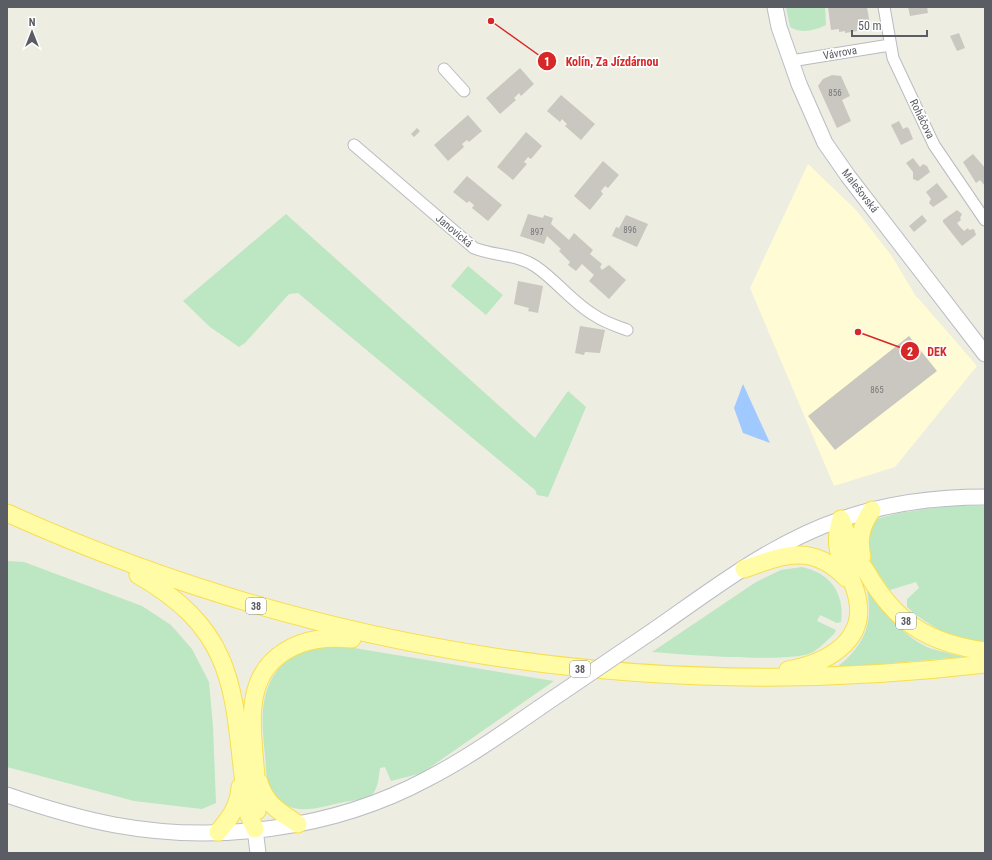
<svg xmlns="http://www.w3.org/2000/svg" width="992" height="860" viewBox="0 0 992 860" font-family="'Roboto Condensed',sans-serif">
  <rect width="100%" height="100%" fill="#eeede1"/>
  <path fill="#fffbd5" d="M 808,164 L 856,210 L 891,255 L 917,298 L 918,298 L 977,366 L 895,467 L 834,486 L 750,288 Z"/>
  <path fill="#bce7c2" d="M 786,7 L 825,7 L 826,25 C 814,31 801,34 790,27 Z
    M 286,214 L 535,438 L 568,391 L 586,407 L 548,497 L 537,495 L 535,490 L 298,293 L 289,294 L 245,343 L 239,347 L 210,327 L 183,301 Z
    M 468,266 L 503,295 L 486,315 L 451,286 Z
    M 948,506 L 985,506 L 985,643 C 956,641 928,626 907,607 L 907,599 L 919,588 L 916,582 L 890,590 L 870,562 L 865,537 L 872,520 L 899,513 Z
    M 7,561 L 24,562 L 142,606 L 171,625 L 192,649 L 209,682 L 213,726 L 216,803 L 202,809 L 134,801 L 7,767 Z
    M 802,567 C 830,573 845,593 841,622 L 837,623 L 820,615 L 817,621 L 836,630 L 834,634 C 827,640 821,647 813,652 C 793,664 680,654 652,652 L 756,582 L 781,570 Z
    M 867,591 C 885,612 905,639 932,649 C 942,652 953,654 963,657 L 836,668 C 863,647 874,625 867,591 Z
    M 342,646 L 554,681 L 422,773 L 391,781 L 385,767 L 380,768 C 376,799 374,797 344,802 C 328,805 304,814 288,806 C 264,795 267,777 265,755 C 261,720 258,682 290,658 C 293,656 297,653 300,651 C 313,646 329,647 342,646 Z"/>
  <path fill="#a0caff" d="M 743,384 L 770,443 L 743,433 L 734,408 Z"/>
  <path fill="#c9c7bf" d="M 828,7 L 867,7 L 870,25 L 862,26 L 862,29 L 857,29 L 857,31 L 845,33 L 845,31 L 839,32 L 839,29 L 831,30 Z
    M 908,7 L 927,7 L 928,13 L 910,16 Z
    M 959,33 L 965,48 L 957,51 L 950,36 Z
    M 520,68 L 534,84 L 521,96 L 519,93 L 514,98 L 516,100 L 500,114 L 486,98 Z
    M 832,75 L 841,76 L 850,96 L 842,100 L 851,121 L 837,128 L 818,86 L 823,79 Z
    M 561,95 L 595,124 L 581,140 L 565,126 L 567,124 L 562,119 L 560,122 L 547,111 Z
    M 468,115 L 482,131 L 469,142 L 467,140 L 462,144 L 464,147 L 448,161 L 434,145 Z
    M 899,121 L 903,129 L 907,127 L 909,129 L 913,139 L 901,145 L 891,125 Z
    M 417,128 L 420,131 L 414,137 L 411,134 Z
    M 526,132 L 542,146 L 531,159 L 528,157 L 524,162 L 527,164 L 513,180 L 497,167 Z
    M 973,154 L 985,168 L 985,186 L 980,180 L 976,183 L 963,162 Z
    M 913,158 L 920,167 L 923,164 L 927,166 L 930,172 L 918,181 L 913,179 L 913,172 L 906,163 Z
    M 603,161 L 619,175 L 608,188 L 605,186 L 601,191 L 603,194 L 590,210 L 574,196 Z
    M 467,176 L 502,205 L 488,221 L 472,208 L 474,205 L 469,201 L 467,203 L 453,192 Z
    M 937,183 L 948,197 L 933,207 L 929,203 L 931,199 L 926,192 Z
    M 957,210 L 962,214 L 960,218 L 961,220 L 957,223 L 960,227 L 964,231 L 968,228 L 969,230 L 974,229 L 976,235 L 962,246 L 943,222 L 943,220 Z
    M 528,214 L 543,218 L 544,215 L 553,218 L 551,224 L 569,240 L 574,233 L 593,250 L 590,254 L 602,264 L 600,267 L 602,270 L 609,265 L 626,280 L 609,299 L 589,281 L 594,275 L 582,264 L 576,271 L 568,265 L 570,262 L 559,251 L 561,249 L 547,236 L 544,244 L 520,236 Z
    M 626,215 L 648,224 L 637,247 L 612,236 L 616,227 L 619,228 Z
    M 922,215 L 927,221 L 914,232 L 909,226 Z
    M 518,281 L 543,286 L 538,313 L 528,311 L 529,308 L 514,304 Z
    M 580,326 L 605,330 L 600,353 L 585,352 L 584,355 L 575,353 Z
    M 909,336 L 937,371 L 835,450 L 808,416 Z"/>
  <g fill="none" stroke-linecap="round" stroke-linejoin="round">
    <defs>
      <path id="street" d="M 884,7 L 893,58 L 934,145 L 985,220
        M 791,61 L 890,45
        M 444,69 L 464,91
        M 354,145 L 474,248 C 494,256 517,254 535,266 C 556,280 572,302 594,315 C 604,322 616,326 627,330"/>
      <path id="secondary" d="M 775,7 L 779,27 L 799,84 L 825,143 L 848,176 L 985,354
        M 654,630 C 713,589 773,542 842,519 C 888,503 936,497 985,497
        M 7,795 C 42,807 78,818 115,825 C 218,844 334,829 427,779 C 466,759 503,733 539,708
        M 255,829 L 258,853"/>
      <path id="primary" d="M 7,513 C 316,652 648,704 985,664
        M 841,519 C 845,531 850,544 856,556 C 859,561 863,566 866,571 C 895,622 927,643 985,651
        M 862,557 C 858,538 861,526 872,510
        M 744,569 C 784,555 812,543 846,578
        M 138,575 C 247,637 231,705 248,813 L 255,829
        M 788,670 C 824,664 868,642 857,597 C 850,564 829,558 841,519
        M 259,782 C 265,804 280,812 298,824
        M 257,811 C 257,796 257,781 255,766 C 252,725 244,677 284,652 C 305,638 328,637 352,639
        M 218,832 C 230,818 239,806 240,787"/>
    </defs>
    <use href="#street" stroke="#b9bbc1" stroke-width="13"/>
    <use href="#secondary" stroke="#babdc4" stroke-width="17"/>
    <use href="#primary" stroke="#f8de50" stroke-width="19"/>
    <use href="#street" stroke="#fff" stroke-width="11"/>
    <use href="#secondary" stroke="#fff" stroke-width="15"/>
    <use href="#primary" stroke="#fffca5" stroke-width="17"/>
    <defs>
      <path id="secondary-bridge" d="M 539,708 L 654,630"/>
    </defs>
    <use href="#secondary-bridge" stroke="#babdc4" stroke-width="17" stroke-linecap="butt"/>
    <use href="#secondary-bridge" stroke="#fff" stroke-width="15"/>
  </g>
  <g text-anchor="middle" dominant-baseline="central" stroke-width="3.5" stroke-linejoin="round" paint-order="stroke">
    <g font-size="9" fill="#76787a">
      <text x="835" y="93">856</text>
      <text x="630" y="230">896</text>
      <text x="537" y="232">897</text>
      <text x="877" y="390">865</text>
    </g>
    <g fill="#fff" stroke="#8c8e92" stroke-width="1">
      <rect x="246" y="598" width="20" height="16" rx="3"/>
      <rect x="896" y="613" width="20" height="16" rx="3"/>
      <rect x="570" y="661" width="20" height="16" rx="3"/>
    </g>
    <g font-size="10" font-weight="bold" fill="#5a5d63">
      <text x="256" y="606">38</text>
      <text x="906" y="621">38</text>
      <text x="580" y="669">38</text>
    </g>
    <g font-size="11" fill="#5a5d63" stroke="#fff">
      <text transform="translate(840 53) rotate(-10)">Vávrova</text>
      <text transform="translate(922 119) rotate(64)">Roháčova</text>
      <text transform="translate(860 191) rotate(52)">Malešovská</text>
      <text transform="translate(454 231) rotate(40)">Janovická</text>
    </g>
  </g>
  <path fill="none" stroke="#d62828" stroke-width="1.5" d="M491 21L547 61M858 332L910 351"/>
  <g fill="#d62828" stroke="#fff" stroke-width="1.5">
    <circle cx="491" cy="21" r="4"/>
    <circle cx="858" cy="332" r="4"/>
    <circle cx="547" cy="61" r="10"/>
    <circle cx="910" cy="351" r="10"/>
  </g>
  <g font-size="12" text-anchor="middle" font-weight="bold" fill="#fff">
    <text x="547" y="66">1</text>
    <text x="910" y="356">2</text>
  </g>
  <g font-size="12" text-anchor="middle" font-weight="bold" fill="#d62828" stroke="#fff" stroke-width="3.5" stroke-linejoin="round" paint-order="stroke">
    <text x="612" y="66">Kolín, Za Jízdárnou</text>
    <text x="937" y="356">DEK</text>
  </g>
  <rect width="992" height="860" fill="none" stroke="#5a5d63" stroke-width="16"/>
  <g transform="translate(32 32)" stroke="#ffffff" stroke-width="3" paint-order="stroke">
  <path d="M0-3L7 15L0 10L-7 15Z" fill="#5a5d63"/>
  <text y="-6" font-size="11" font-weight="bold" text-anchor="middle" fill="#5a5d63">N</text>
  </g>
  <path d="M852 30v6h75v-6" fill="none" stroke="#5a5d63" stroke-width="2"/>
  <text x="858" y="30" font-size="12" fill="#5a5d63" stroke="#ffffff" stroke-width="3" paint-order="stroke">50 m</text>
</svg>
